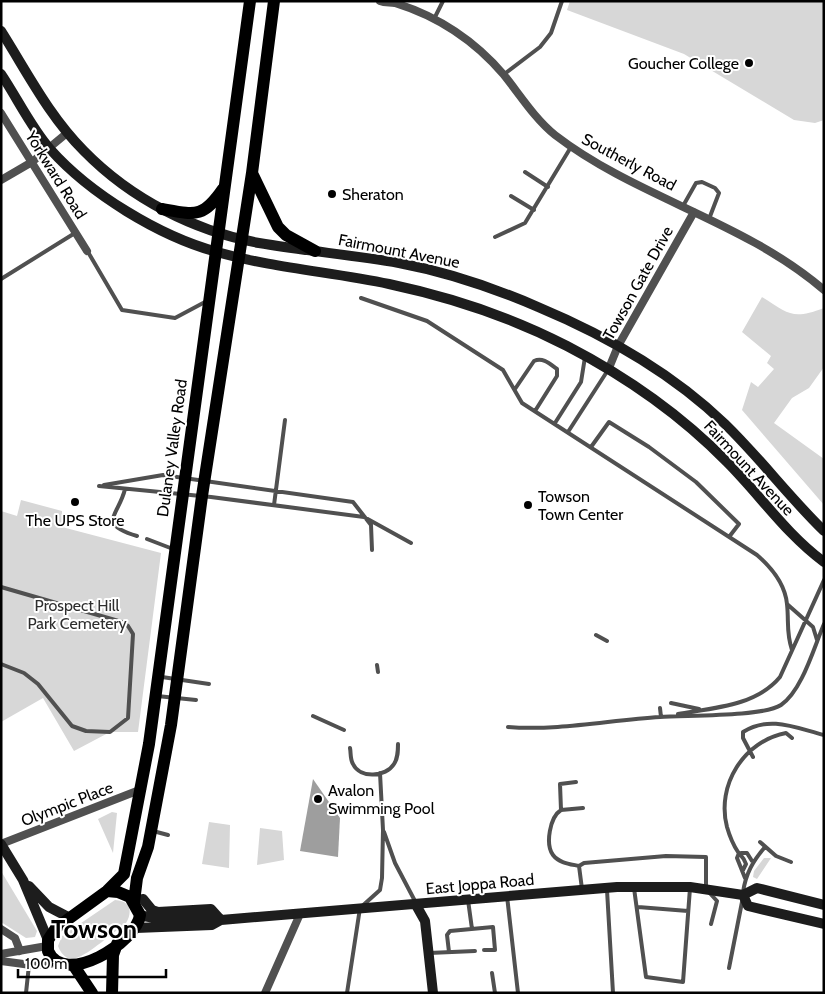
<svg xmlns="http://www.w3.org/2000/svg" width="825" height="994" viewBox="0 0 825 994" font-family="Cabin,sans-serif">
  <rect width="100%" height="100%" fill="#fff"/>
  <path fill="#d7d7d7" d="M 570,1 L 824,1 L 824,120 L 815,123 L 794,120 L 684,54 L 567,10 Z
    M 762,297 C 789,314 792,320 824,308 L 824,367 L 809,388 L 792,398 L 774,423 L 824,459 L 824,505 L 742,410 L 751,382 L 758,387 L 774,369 L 767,363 L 771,356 L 742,332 Z
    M 21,500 L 62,511 L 62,527 L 161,553 L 138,732 L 110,732 L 74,751 L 43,698 L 1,722 L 1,511 L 17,516 Z
    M 112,812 L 117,813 L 113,853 L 98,819 Z
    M 209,822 L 230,825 L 229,868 L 202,864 Z
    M 260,828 L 282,831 L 284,860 L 257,865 Z
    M 764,858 L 771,858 L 757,879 L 753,877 L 754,871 Z
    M 1,871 L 37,931 L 35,937 L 26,938 L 1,922 Z
    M 115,900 C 132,901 132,913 126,923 C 115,931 88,955 76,958 C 67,961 61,954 58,946 L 62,936 Z"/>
  <path fill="#9e9e9e" d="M 313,779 L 340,818 L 338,857 L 300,851 Z"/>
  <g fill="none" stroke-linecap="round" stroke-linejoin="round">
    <path stroke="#505050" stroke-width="4" d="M 434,19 L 443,1
      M 503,75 L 540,47 L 551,33 L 562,1
      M 525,172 L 548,187
      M 511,196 L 534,210
      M 683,206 L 696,183 L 702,182 L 715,188 L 719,193 L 709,219
      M 495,237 L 525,223 L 571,147
      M 88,252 L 122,310 L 175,318 L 205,302
      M 1,279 L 75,233
      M 361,298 L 427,321 L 503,370 L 522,403 L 757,555 C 772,568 785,584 787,604 C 789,622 786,633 792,650
      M 515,389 L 534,361 C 543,357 550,364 557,369 L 557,376 L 535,411
      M 555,423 L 581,382 L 585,357
      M 568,432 L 608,370
      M 591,447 L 609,422 L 649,447 L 696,482 L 739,524 L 729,537
      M 104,485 L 163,475 L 353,502 L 371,525 L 372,550
      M 99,486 L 211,497 L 364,517 L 411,543
      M 125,489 C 119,515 96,524 137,536
      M 274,505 L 285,420
      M 147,539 L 173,549
      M 1,587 L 122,622 L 128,626 L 133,634 L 128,718 L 110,732 L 86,731 L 72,726 L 38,684 L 24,673 L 1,664
      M 787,604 L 813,627 L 817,640
      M 596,635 L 607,641
      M 377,665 L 378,672
      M 162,677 L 209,684
      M 157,696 L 196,700
      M 671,703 L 699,709
      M 660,708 L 661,717
      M 678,714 C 713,708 756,706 780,677 L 824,580
      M 313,716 L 344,730
      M 508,727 C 558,731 610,720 660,717 C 685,715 763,717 781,705 C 802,691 814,647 824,624
      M 350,748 C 351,753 350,759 353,764 C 360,779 386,777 394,764 C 398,758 398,751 398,744
      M 753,757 L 743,738 L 743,732 C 770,715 796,728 824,735
      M 583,808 L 561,810 C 550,817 545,844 553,855 C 559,863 570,864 579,866 L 584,863 L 666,856 L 706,857 L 706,889 L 717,901 L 711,924
      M 561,810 L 560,784 L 576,782
      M 153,831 L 168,835
      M 384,832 L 395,863 L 416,903
      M 760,842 L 776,856 L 791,862
      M 739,853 L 737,858 L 745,878
      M 741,853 L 747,853 L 752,861
      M 579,866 L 582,889
      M 743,870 L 746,864 C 744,857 741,856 738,852 C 734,846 729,834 727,827 C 716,785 744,741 786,733 L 792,738
      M 634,888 L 646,977 L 683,982 L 690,888
      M 607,890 L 613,993
      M 743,892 C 746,873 753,861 765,847
      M 507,896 L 518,993
      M 468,900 L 472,929
      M 638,907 L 688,911
      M 449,952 L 447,935 L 450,931 L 493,927 L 495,950 L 484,950
      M 429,953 L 475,951
      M 729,968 L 742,902
      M 492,973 L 495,993
      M 26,993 L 29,965
      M 347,993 L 360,908 L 380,890 L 382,878 L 383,830 L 380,773"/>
    <path stroke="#505050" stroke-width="8" d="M 380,1 C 385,3 390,2 395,3 C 437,16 475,41 504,75 C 520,95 535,119 555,135 C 637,198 744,221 824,290
      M 1,113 L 87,251
      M 1,180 L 32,162 L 67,133
      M 609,368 L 618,346 L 694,212
      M 1,844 L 142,789
      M 1,929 L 15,938 L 20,951
      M 1,954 L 47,946
      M 1,961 L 31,965 L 58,963
      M 265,993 L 300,914"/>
    <path stroke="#1d1d1d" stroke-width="10" d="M 1,31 C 27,72 49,116 84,151 C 131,199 194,231 259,243 C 306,251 353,255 399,263 C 447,272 494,288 538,307 C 605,335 672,373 725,424 C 760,458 789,497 824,531
      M 1,74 C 16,96 32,129 50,149 C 90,194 159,236 217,252 C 273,268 332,272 389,284 C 450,297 511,317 567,346 C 625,376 681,415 727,462 C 760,495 786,534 824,562
      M 1,844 L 23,880 L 48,940
      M 29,886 L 49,907 L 70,918
      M 743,895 L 748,906 L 824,924
      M 143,899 L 152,910 L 158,912 L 211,909 L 220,919
      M 416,905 L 425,921 L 433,993
      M 140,915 C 169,924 197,912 221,920 L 617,887 L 690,887 L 743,895 L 757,888 L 824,905
      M 136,928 L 212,925 L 221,920"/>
    <path stroke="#000" stroke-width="12" d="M 252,173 L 278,227 L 286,235 L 315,251
      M 162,209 C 196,215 203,218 223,189
      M 107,891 L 118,892 L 130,897 L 140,915 C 137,942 64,988 48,951 L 48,940 L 56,928 L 107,891 L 124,874 L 149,744 L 250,1
      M 134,902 L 137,878 L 148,847 L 171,725 L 202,496 L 252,173 L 274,1
      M 74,966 L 92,993
      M 112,993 L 113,955 L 117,944"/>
  </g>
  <g fill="#000" stroke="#fff" stroke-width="2">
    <circle cx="749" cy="63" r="5"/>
    <circle cx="332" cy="194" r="5"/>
    <circle cx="75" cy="502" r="5"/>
    <circle cx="528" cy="505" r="5"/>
    <circle cx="318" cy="799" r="5"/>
  </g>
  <g text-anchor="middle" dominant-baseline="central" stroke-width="4" stroke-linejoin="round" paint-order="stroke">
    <g font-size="16" fill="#000" stroke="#fff" text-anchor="start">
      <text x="739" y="63" text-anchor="end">Goucher College</text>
      <text x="342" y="194">Sheraton</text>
      <text x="538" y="496">Towson<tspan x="538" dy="18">Town Center</tspan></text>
      <text x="75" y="520" text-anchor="middle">The UPS Store</text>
      <text x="328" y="790">Avalon<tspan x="328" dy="18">Swimming Pool</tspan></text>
    </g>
    <g font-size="16" fill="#000" stroke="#fff">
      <text transform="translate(629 162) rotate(28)">Southerly Road</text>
      <text transform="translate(56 175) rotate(58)">Yorkward Road</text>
      <text transform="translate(399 251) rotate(11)">Fairmount Avenue</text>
      <text transform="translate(638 283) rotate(-61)">Towson Gate Drive</text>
      <text transform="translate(172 448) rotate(-82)">Dulaney Valley Road</text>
      <text transform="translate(749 468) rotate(47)">Fairmount Avenue</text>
      <text transform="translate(67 804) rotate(-21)">Olympic Place</text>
      <text transform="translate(480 884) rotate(-5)">East Joppa Road</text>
    </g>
    <g font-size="16" fill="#2e2e2e" stroke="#fff">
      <text x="77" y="605">Prospect Hill<tspan x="77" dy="18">Park Cemetery</tspan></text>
    </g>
    <g font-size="26" font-weight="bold" fill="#000" stroke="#fff">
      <text x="94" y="929">Towson</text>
    </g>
  </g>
  <rect width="825" height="994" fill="none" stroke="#000000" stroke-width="5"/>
  <path d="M18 969v8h148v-8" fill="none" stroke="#000000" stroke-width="2.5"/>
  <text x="25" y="969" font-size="15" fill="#000000" stroke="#ffffff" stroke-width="4" paint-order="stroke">100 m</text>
</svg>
